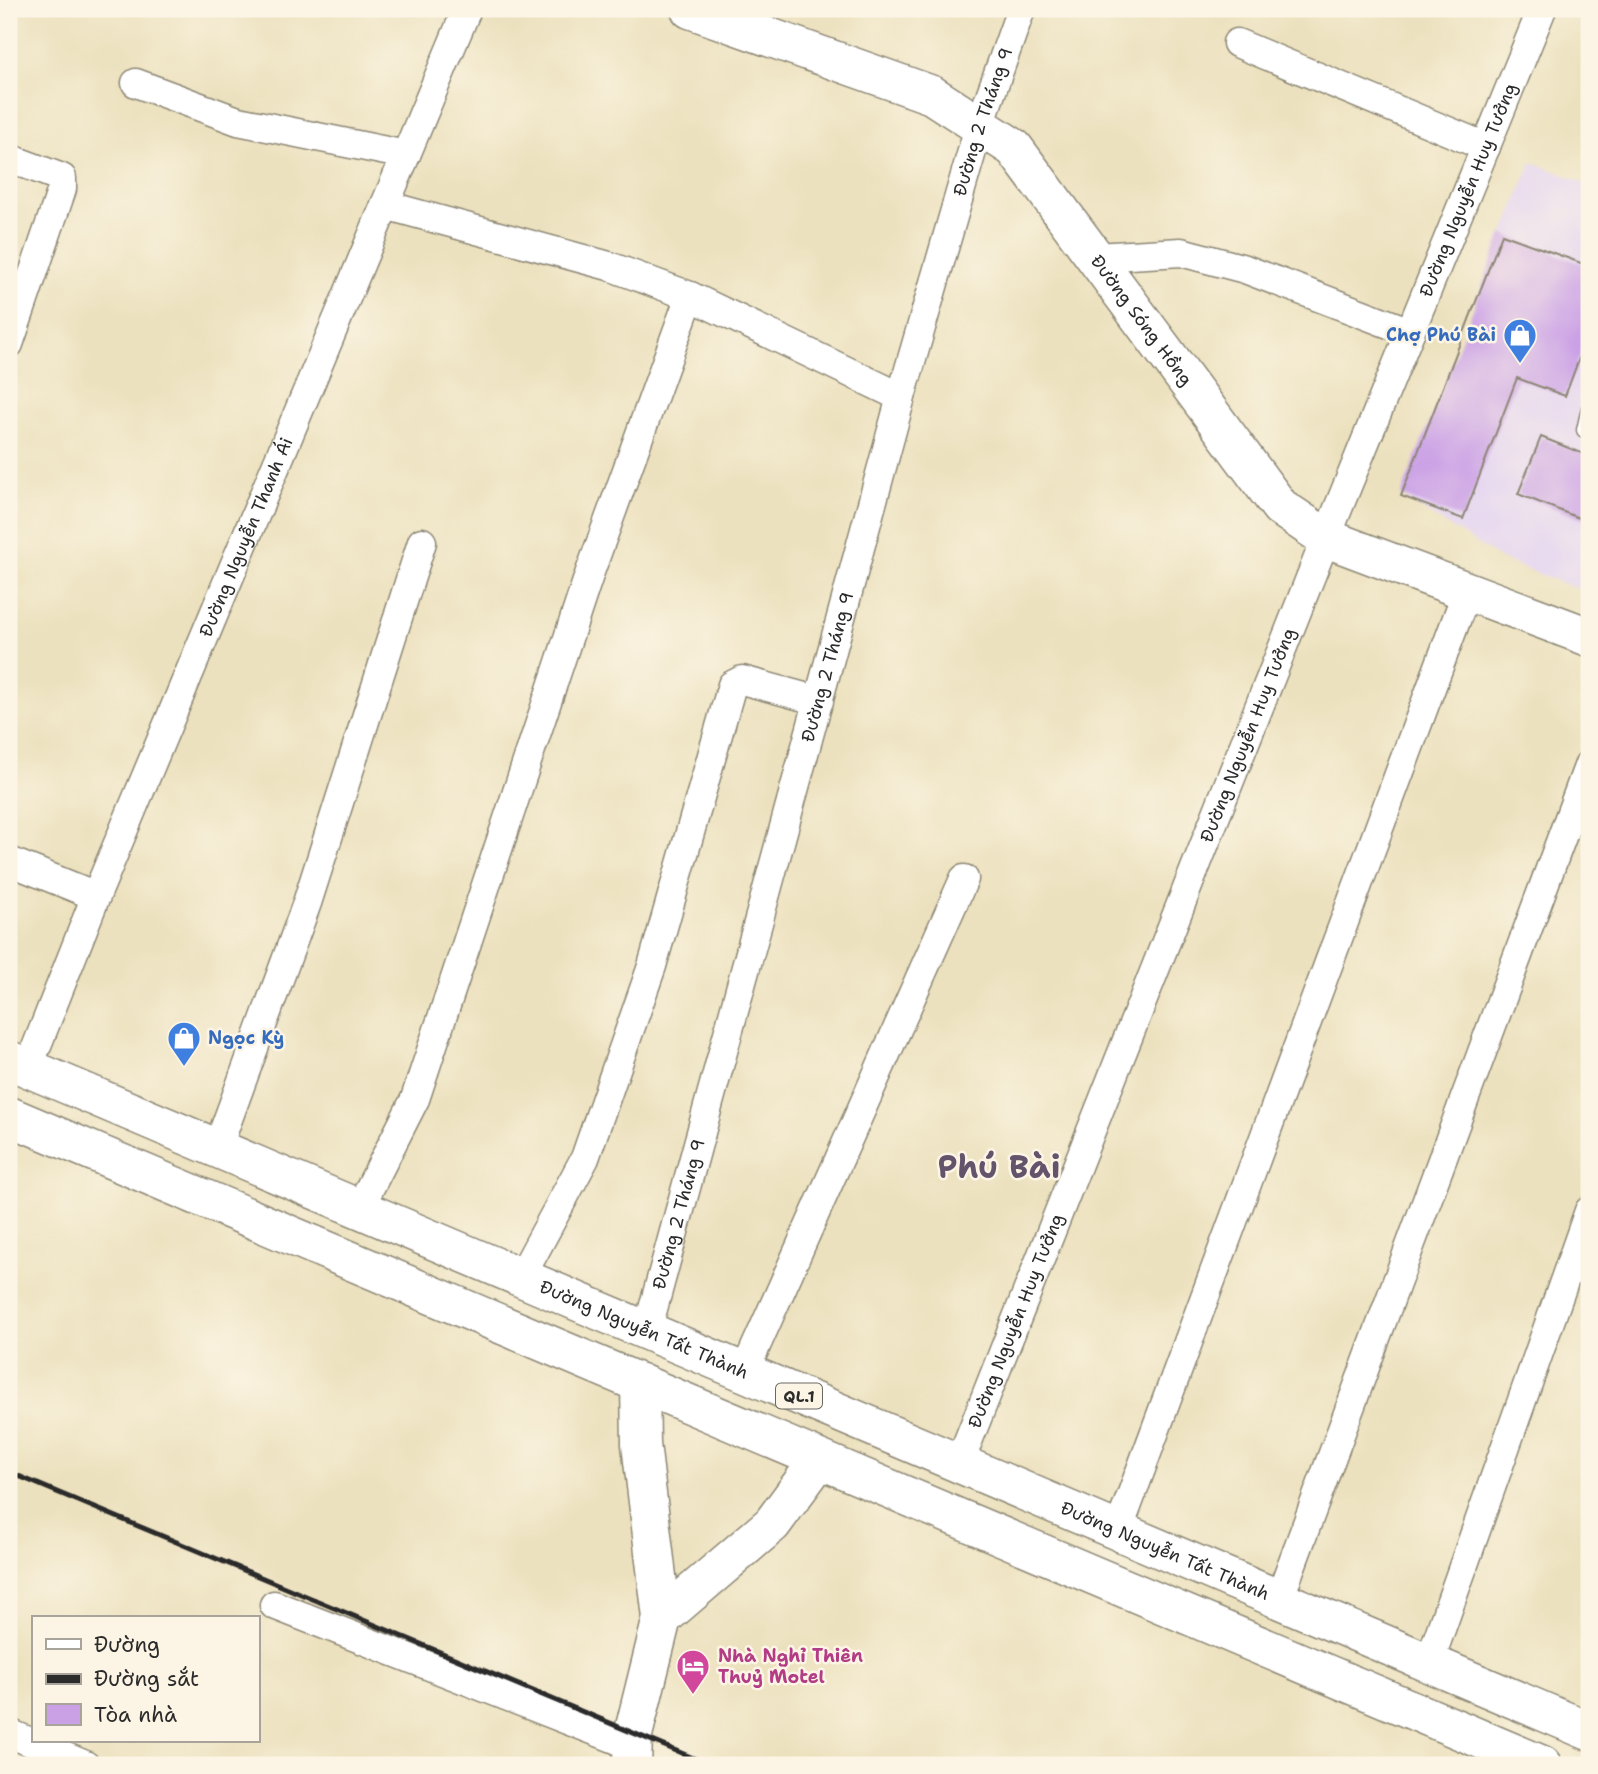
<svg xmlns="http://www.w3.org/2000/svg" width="1598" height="1774" viewBox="0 0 1598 1774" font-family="'Shantell Sans',sans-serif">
  <rect width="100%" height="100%" fill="#fcf5e5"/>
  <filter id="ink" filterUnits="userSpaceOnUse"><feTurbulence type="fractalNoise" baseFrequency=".0143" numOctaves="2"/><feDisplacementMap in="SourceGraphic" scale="14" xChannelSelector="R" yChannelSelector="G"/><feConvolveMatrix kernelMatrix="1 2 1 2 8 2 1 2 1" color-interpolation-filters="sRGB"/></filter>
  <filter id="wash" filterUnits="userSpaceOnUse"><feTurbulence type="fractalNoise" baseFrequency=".00686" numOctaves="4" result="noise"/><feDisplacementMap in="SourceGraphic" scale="28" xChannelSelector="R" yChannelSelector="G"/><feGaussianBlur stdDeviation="1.57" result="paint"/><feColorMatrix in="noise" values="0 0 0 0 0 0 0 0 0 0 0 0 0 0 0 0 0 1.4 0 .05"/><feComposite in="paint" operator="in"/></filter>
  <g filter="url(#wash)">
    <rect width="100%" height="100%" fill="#ece1be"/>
    <path fill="#e3d3f2" d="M 1532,162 L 1589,185 L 1589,593 L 1503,560 L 1401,496 Z"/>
    <g id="blocks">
      <path fill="#cba1e6" d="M 1502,234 L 1589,266 L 1589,332 L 1565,396 L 1517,378 L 1463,519 L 1401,496 Z
        M 1541,437 L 1589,456 L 1589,522 L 1518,494 Z"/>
    </g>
  </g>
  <g filter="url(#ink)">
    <use href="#blocks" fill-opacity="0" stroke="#8c8674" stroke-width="2"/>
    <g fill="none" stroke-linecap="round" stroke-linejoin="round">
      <defs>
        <path id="lane" d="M 1589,408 L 1584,430 L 1589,432"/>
        <g id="street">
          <path d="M 1237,43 L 1486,147"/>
          <path d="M 136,83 L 238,121 L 406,155"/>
          <path d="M 9,158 L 62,178 L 62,189 L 9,344"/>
          <path d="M 385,205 L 609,266 L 690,296 L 901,397"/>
          <path d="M 1095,257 L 1181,252 L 1245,269 L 1410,332"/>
          <path d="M 9,861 L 96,896"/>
          <path id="s1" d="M 28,1068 L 96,896 L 467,9"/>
          <path d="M 217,1149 L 307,903 L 422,542"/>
          <path d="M 359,1209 L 415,1099 L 590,572 L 690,296"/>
          <path d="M 521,1277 L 585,1158 L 652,966 L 732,685 L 742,680 L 819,701"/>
          <path id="s2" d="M 647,1331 L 901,397 L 979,127 L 1021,9"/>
          <path d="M 744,1373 L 964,879"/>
          <path id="s3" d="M 959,1464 L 1326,538 L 1542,9"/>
          <path d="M 1118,1531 L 1467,591"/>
          <path d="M 1279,1599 L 1589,764"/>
          <path d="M 274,1605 L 631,1745"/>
          <path d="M 1429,1663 L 1589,1211"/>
          <path d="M 9,1733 L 85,1765"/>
        </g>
        <g id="secondary">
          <path id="s4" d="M 690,9 L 932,95 L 1014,148 L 1280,507 L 1326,538 L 1589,637"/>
          <path d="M 662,1618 L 772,1524 L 819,1460"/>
          <path d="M 632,1765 L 633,1735 L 662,1618 L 641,1444 L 640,1383"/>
        </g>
        <g id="primary">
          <path id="s5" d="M 9,1060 L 1589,1731"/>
          <path d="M 9,1116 L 1542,1765"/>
        </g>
      </defs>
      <use href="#lane" stroke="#8c8674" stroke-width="17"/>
      <use href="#street" stroke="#8c8674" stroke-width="31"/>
      <use href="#secondary" stroke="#8c8674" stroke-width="41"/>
      <use href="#primary" stroke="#8c8674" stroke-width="41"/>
      <use href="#lane" stroke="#fff" stroke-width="14"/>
      <use href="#street" stroke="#fff" stroke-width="28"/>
      <use href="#secondary" stroke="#fff" stroke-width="38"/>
      <use href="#primary" stroke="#fff" stroke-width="38"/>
      <path stroke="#2b2b2b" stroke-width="5" d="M 9,1472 L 710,1765"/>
    </g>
  </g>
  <defs>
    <symbol id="shop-pin" viewBox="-11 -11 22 30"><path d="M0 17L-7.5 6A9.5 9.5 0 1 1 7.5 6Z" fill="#3f7fe0" stroke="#fcf5e5"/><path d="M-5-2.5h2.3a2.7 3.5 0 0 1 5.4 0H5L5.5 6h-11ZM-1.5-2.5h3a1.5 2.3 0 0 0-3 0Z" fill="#fff"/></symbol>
    <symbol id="hotel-pin" viewBox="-11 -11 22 30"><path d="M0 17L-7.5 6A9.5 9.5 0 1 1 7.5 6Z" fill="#d1479c" stroke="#fcf5e5"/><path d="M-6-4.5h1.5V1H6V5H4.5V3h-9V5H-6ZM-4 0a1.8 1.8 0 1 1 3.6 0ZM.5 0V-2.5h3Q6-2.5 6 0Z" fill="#fff"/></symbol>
  </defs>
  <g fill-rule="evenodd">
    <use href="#shop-pin" x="1501" y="316" width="38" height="52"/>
    <use href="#shop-pin" x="165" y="1019" width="38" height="52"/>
    <use href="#hotel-pin" x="674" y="1647" width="38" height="52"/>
  </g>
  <g text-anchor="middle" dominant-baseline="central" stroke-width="5" stroke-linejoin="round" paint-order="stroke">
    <rect fill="#fcf5e5" stroke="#6a6863" stroke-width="2" x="776" y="1383.5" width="46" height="25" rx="5"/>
    <g font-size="16" font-weight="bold" fill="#2b2b2b">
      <text x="799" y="1396">QL.1</text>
    </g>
    <g font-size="18" fill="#2b2b2b" stroke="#fcf5e5">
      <text stroke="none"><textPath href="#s2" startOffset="1255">Đường 2 Tháng 9</textPath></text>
      <text stroke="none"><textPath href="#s3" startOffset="1372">Đường Nguyễn Huy Tưởng</textPath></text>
      <text stroke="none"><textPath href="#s4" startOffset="569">Đường Sóng Hồng</textPath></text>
      <text stroke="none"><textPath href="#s1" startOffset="574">Đường Nguyễn Thanh Ái</textPath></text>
      <text stroke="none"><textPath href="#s2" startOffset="688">Đường 2 Tháng 9</textPath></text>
      <text stroke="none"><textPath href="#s3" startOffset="784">Đường Nguyễn Huy Tưởng</textPath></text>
      <text stroke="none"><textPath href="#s2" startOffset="121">Đường 2 Tháng 9</textPath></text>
      <text stroke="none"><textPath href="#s3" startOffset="154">Đường Nguyễn Huy Tưởng</textPath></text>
      <text stroke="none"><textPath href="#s5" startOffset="690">Đường Nguyễn Tất Thành</textPath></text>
      <text stroke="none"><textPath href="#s5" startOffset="1256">Đường Nguyễn Tất Thành</textPath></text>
    </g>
    <g font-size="18" font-weight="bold" fill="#366cbe" stroke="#fcf5e5" text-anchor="end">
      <text x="1496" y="335">Chợ Phú Bài</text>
      <text x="208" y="1038" text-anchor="start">Ngọc Kỳ</text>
    </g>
    <g font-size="18" font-weight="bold" fill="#b23c85" stroke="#fcf5e5" text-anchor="start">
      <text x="718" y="1656">Nhà Nghỉ Thiên<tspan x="718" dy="21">Thuỷ Motel</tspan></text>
    </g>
    <g font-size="32" font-weight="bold" fill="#63546c" stroke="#fcf5e5">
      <text x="999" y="1166">Phú Bài</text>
    </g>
  </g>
  <rect width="1598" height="1774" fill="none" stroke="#fcf5e5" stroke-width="35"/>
  <rect x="32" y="1616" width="228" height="126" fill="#fcf5e5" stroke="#a8a49b" stroke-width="2"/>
  <rect x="46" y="1639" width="35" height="10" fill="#ffffff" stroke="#a8a49b" stroke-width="2"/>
  <text x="94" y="1652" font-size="21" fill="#2b2b2b">Đường</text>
  <rect x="46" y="1674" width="35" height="10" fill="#2b2b2b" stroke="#a8a49b" stroke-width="2"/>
  <text x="94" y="1686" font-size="21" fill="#2b2b2b">Đường sắt</text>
  <rect x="46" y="1704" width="35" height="21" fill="#cba1e6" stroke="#a8a49b" stroke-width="2"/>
  <text x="94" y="1722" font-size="21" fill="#2b2b2b">Tòa nhà</text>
</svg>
